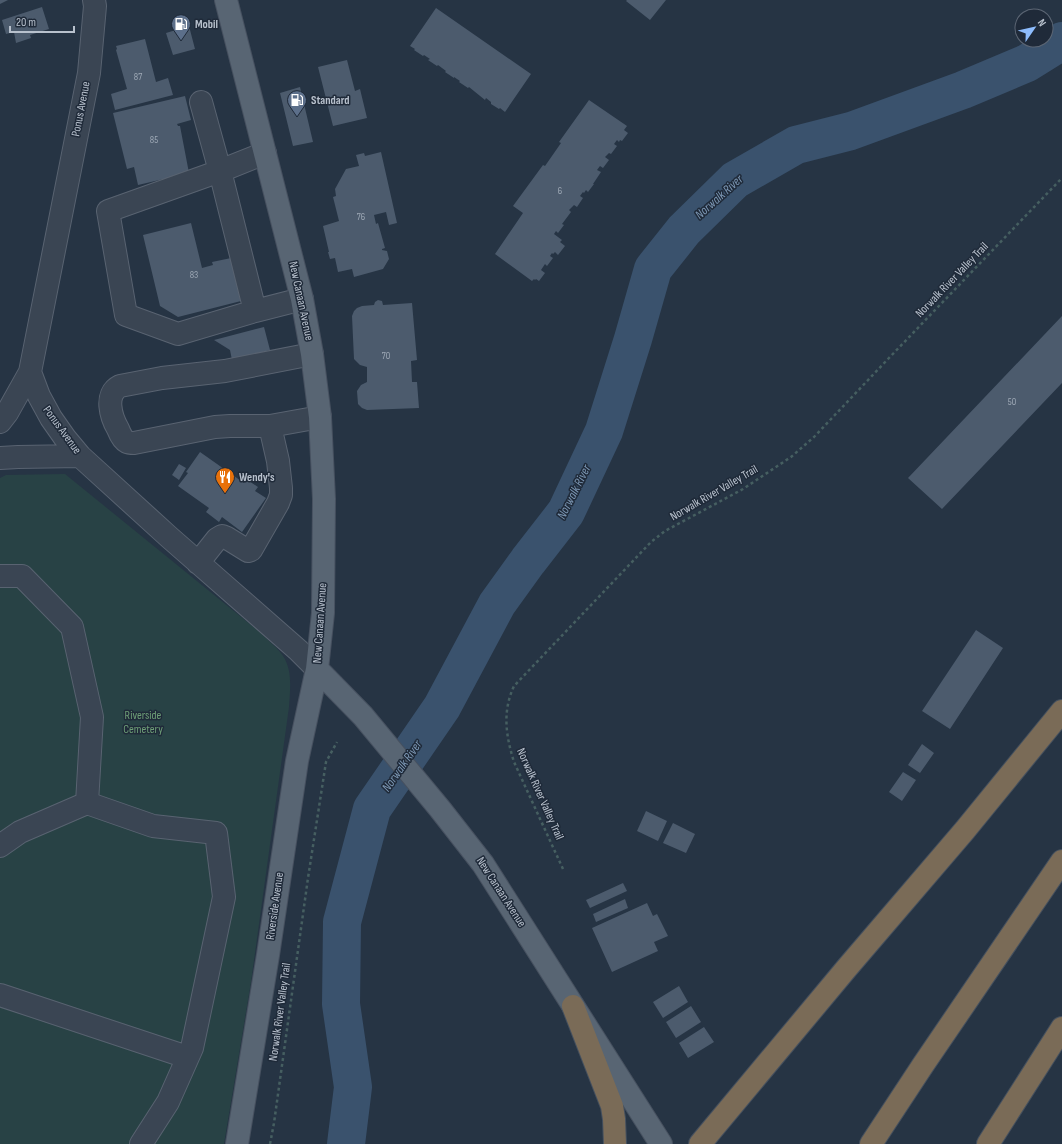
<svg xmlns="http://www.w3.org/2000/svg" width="1062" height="1144" viewBox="0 0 1062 1144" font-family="'Sofia Sans Condensed',sans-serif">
  <rect width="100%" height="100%" fill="#263444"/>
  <path fill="#284245" d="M 65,474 L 261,633 C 268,641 278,648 283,656 C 293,671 290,690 289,707 L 251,982 L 224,1144 L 0,1144 L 0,478 L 6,475 Z"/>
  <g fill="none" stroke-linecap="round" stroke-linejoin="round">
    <path stroke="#3a526d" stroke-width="38" d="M 346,1144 L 353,1087 L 341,1004 L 342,922 L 372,809 L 442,707 L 497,604 L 528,561 L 566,512 L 604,431 L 633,339 L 653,269 L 684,230 L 735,180 L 796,145 L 851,131 L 963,90 L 1027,63 L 1062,41"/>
  </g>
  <path fill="#4c5b6d" d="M 0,0 L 8,0 L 0,4 Z
    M 627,0 L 666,0 L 650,20 L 626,1 Z
    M 42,7 L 49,29 L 30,35 L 31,38 L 16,43 L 14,32 L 6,34 L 2,20 Z
    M 436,8 L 531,74 L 505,112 L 500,108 L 499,109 L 491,104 L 491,102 L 486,98 L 485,100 L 469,87 L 468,88 L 459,82 L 460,81 L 454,77 L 454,78 L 445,72 L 446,71 L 438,65 L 437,66 L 428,60 L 430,59 L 424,55 L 423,56 L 414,50 L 415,49 L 410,46 Z
    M 189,26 L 195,49 L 173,55 L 166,33 Z
    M 145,39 L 156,82 L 168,78 L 173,95 L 115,110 L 111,94 L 127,89 L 116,50 L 117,49 L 116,46 Z
    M 347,60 L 355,91 L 360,89 L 367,118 L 333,126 L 318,67 Z
    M 300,87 L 313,142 L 293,146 L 280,93 Z
    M 185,96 L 191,120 L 177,124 L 178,126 L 180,126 L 189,173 L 138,185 L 134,167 L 127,169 L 113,113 Z
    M 589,100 L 627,126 L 624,130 L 628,133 L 622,141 L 620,140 L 619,142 L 617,140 L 614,144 L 617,146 L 611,154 L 609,153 L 605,157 L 609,160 L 603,168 L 600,166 L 597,170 L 601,172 L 593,184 L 594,184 L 588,192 L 586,190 L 584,193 L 583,192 L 580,196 L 583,198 L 577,207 L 574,205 L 569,210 L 571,212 L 562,224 L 564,225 L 558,233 L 556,231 L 554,234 L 562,240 L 560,242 L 565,246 L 558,255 L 555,252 L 553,254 L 552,253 L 550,256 L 553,258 L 547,266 L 545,264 L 541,270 L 545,273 L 539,281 L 536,279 L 535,280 L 534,279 L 532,281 L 495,254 L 523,213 L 513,206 L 543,165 L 545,166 L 561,143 L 559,142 Z
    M 381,152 L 397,223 L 389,225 L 386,212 L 374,215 L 376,224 L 378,223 L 385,248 L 382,249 L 382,250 L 387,251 L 389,259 L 383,269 L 354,277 L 352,269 L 338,272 L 335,258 L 330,259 L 328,252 L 329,252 L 323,226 L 339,221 L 333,197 L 336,196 L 335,189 L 346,169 L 359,166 L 356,155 L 364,153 L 365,156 Z
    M 191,223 L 202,268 L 213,265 L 212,262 L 236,257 L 245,300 L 178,317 L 160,306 L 143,235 Z
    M 378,300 L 382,301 L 383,305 L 412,303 L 417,360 L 411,361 L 412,382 L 417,382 L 419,408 L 367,410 L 362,408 L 358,404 L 357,391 L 361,385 L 367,382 L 367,367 L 360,365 L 354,359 L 352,316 L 354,311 L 357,308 L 362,306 L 374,305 L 375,302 Z
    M 1062,316 L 1062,383 L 942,509 L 908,478 Z
    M 264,327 L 270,350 L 232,360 L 230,350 L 214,340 Z
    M 200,452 L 244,483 L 246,479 L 258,487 L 255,491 L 266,498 L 242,532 L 222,517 L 219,522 L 206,512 L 209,508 L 178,486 L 188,473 L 186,472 Z
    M 179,464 L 186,468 L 179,480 L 172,475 Z
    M 976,630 L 1003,648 L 950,729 L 922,711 Z
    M 922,744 L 934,753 L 920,773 L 908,765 Z
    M 903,772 L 916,780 L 902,801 L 889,792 Z
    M 646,811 L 667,821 L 658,841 L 637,831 Z
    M 673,823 L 695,834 L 686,853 L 663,843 Z
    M 623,883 L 627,891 L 590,908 L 586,900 Z
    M 625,899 L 628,908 L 596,922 L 593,914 Z
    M 647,903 L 653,916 L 657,914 L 668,936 L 654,942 L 658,951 L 612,972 L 592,928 Z
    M 679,986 L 688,1002 L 663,1018 L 653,1002 Z
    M 691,1006 L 701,1022 L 676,1038 L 666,1022 Z
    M 704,1027 L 714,1042 L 688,1058 L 679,1043 Z"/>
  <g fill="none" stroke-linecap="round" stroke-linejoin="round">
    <defs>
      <path id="minor" d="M 94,0 L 95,6 L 89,73 L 30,372 L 39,396 L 51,418 L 65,438 L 80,456 L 169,537 L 298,650 L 317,669
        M 201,102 L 220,171 L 255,311 L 178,334 L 126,315 L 108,211 L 220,171 L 265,153
        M 255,311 L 302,299
        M 312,354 L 225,371 L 162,378 L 120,386 C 104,394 111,417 118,429 C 120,434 123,440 127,442 C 129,443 132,443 134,443 L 215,427 L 230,426 L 270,426 L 320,417
        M 0,422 L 7,413 L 30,372
        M 0,458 L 18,457 L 80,456
        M 198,563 L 217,539 L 222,536 L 227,538 L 248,551 L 251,550 L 278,503 L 281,495 L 281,488 L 278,461 L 270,426
        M 0,576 L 22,576 L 72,627 L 92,717 L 87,803 L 20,832 L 0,846
        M 87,803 L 153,826 L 216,833 L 224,897 L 192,1048 L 168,1102 L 141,1144
        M 0,995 L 187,1057"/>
      <path id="major" d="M 226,0 L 302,299 L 312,354 L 320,417 L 324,499 L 323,613 L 317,669 L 297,761 L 268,955 L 237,1144
        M 317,669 L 363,716 L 440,809 L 483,864 L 661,1144"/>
      <path id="highway" d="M 573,1006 L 612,1106 L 614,1119 L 615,1144
        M 700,1144 L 846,969 L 965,830 L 1062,711
        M 871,1144 L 923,1065 L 1062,861
        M 988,1144 L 1062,1028"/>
    </defs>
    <use href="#minor" stroke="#596371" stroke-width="24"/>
    <use href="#major" stroke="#475160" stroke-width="24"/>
    <use href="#highway" stroke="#45505e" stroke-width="24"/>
    <path stroke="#465f61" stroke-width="2.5" stroke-dasharray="3 3" stroke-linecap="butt" d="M 563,869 L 514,762 C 506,736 502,712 514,686 L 651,542 L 665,531 L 743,489 L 791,457 L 814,437 L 888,359 L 1062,178
      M 270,1144 L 274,1123 L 308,878 L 326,762 L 337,742"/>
    <use href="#minor" stroke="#3a4553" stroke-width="22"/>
    <use href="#major" stroke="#586573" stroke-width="22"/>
    <use href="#highway" stroke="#7a6b57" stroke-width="22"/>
  </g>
  <defs>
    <symbol id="fuel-pin" viewBox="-11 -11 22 30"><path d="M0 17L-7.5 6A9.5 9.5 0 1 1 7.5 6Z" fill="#5c6f8a" stroke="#1f2a39"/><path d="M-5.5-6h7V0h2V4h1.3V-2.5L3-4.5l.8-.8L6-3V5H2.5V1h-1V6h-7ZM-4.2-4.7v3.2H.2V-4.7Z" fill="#fff"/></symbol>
    <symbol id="restaurant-pin" viewBox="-11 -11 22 30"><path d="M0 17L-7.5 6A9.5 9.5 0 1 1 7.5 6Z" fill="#e8710a" stroke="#1f2a39"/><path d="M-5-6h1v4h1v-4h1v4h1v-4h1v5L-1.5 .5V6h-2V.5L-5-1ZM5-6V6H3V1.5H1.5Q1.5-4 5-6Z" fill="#fff"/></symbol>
  </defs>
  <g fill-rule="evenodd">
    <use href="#fuel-pin" x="170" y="13" width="22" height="30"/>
    <use href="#fuel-pin" x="286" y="89" width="22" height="30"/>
    <use href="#restaurant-pin" x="214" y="466" width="22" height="30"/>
  </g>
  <g text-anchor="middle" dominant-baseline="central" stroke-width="3" stroke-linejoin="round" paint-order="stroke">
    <g font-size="10" fill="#9da8b5">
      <text x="138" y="77">87</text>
      <text x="154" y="140">85</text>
      <text x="560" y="191">6</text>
      <text x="361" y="217">76</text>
      <text x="194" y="275">83</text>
      <text x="386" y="356">70</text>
      <text x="1012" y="402">50</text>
    </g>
    <g font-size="12" font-weight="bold" fill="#b8c1cd" stroke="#1f2a39" text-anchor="start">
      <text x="195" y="24">Mobil</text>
      <text x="311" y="100">Standard</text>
      <text x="239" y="477">Wendy's</text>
    </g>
    <g font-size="12" fill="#b8c1cd" stroke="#1f2a39">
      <text transform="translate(81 109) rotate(-79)">Ponus Avenue</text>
      <text transform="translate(952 280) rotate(-46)">Norwalk River Valley Trail</text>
      <text transform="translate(301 301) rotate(78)">New Canaan Avenue</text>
      <text transform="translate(62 430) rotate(54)">Ponus Avenue</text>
      <text transform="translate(714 493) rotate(-30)">Norwalk River Valley Trail</text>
      <text transform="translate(320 623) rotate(-86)">New Canaan Avenue</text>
      <text transform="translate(540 794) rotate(66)">Norwalk River Valley Trail</text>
      <text transform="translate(501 892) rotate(57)">New Canaan Avenue</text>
      <text transform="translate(275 906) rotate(-82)">Riverside Avenue</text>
      <text transform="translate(280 1012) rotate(-82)">Norwalk River Valley Trail</text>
    </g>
    <g font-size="12" fill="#6e9f77" stroke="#1f2a39">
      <text x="143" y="715">Riverside<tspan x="143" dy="14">Cemetery</tspan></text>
    </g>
    <g font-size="13" font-style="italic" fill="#7d98b5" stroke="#1f2a39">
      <text transform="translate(719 197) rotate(-42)">Norwalk River</text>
      <text transform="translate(574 492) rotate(-63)">Norwalk River</text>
      <text transform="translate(402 766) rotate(-55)">Norwalk River</text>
    </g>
  </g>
  <g transform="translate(1034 28) rotate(56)"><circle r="19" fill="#1f2a39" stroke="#5c6674"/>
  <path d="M0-3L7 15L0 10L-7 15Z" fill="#8dbcfd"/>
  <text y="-6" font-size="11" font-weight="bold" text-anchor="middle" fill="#b8c1cd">N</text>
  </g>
  <path d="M10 26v6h64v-6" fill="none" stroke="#b8c1cd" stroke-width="2"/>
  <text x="16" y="26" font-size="12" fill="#b8c1cd" stroke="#1f2a39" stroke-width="3" paint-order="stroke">20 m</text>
</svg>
